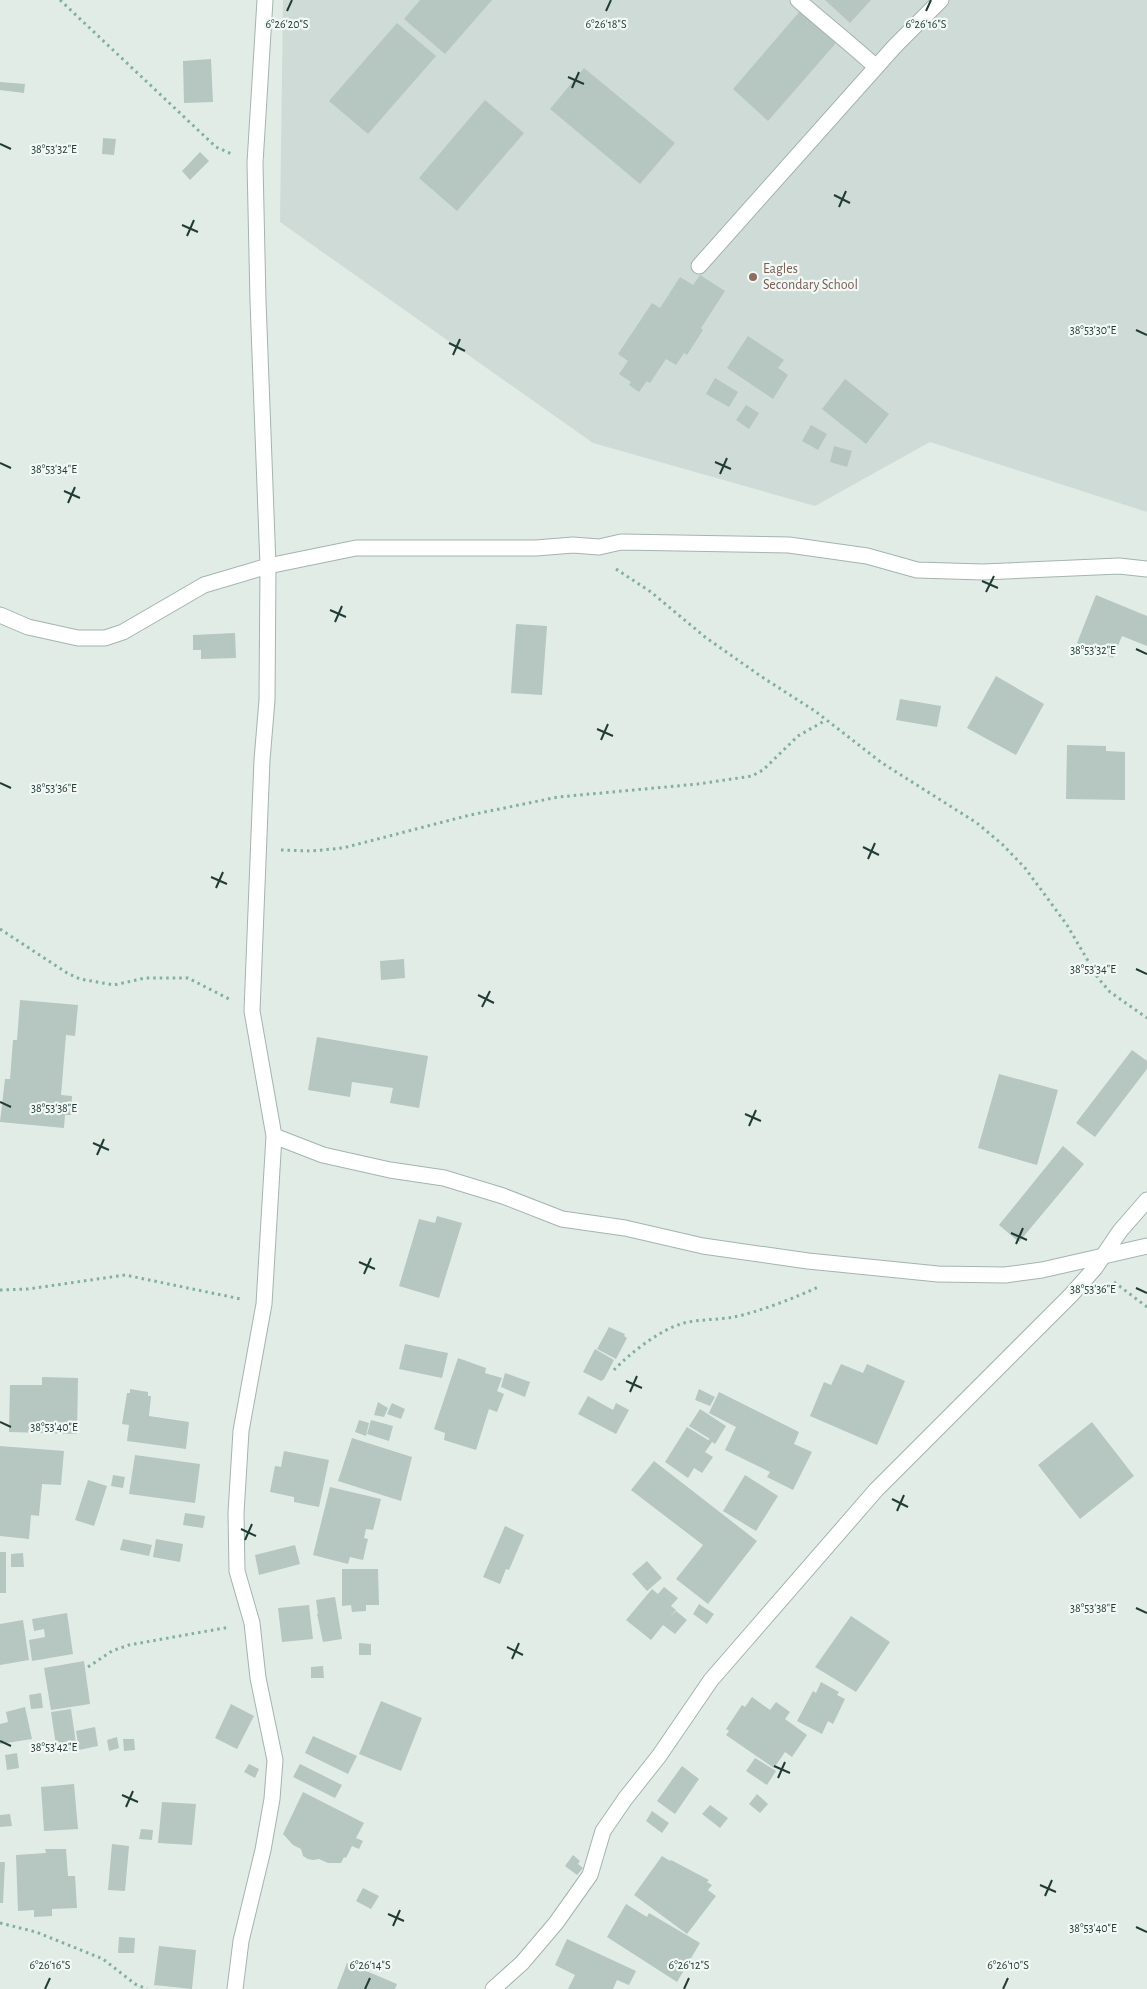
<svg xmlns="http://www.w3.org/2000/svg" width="1147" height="1989" viewBox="0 0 1147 1989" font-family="'Alegreya Sans',sans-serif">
  <rect width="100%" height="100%" fill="#e1ece7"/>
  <path fill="#cfdbd6" d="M 283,0 L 1147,0 L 1147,512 L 930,442 L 815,506 L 593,443 L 280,222 Z"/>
  <path fill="#b6c6c0" d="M 420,0 L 492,0 L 445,54 L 404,19 Z
    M 825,0 L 871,0 L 850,23 Z
    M 800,11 L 836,43 L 768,121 L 733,89 Z
    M 397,23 L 436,56 L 368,134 L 329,101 Z
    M 211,59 L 213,102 L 184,103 L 183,61 Z
    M 584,68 L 675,143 L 640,184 L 550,109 Z
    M 0,82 L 25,84 L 24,93 L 0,90 Z
    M 485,100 L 524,133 L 457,211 L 419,178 Z
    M 103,138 L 116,139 L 114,155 L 102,154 Z
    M 200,152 L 209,161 L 190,180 L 182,171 Z
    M 700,275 L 725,291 L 701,328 L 703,330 L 687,355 L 684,353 L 676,365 L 666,359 L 650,383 L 647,381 L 639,392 L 629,385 L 631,382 L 619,374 L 628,361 L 618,354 L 652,303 L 660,308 L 680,277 L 693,285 Z
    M 748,336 L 784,360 L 778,368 L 788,375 L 773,399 L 727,368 Z
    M 715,378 L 738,392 L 729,407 L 706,394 Z
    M 845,379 L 889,414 L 866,444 L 822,409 Z
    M 746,405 L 759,413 L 749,429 L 736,420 Z
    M 811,425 L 827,434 L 818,450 L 802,441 Z
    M 834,446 L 852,451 L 847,467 L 830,462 Z
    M 1096,595 L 1147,616 L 1147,646 L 1122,636 L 1113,658 L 1077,643 Z
    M 516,624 L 547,626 L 542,695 L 511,693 Z
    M 235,633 L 236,658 L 201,659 L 201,650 L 193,650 L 193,635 Z
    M 996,676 L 1044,704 L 1016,755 L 967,728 Z
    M 900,699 L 941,706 L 937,727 L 896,720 Z
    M 1067,745 L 1106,746 L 1106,751 L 1125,752 L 1125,800 L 1066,799 Z
    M 404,959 L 405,978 L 381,980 L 380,961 Z
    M 20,1000 L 78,1005 L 75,1036 L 66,1035 L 61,1095 L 72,1096 L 71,1115 L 65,1115 L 64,1128 L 0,1122 L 5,1079 L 10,1079 L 13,1040 L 17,1040 Z
    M 317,1037 L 428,1056 L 419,1108 L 390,1103 L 393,1088 L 352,1082 L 350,1097 L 308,1090 Z
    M 1132,1050 L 1147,1061 L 1147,1069 L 1095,1137 L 1076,1123 Z
    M 999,1074 L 1058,1090 L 1037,1165 L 978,1148 Z
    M 1063,1146 L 1084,1164 L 1019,1242 L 999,1225 Z
    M 437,1216 L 462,1223 L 439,1298 L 399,1286 L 419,1219 L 435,1223 Z
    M 609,1327 L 625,1334 L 624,1336 L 627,1338 L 616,1359 L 597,1349 Z
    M 405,1344 L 448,1353 L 442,1378 L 399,1369 Z
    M 595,1349 L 614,1360 L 604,1379 L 601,1381 L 583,1372 Z
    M 458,1358 L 486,1368 L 485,1373 L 502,1378 L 497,1391 L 504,1394 L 497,1412 L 489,1409 L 476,1450 L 444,1440 L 445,1433 L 434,1429 Z
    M 841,1364 L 863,1373 L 867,1364 L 905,1381 L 877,1445 L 810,1416 L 824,1382 L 831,1385 Z
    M 505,1373 L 530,1382 L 525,1397 L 501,1387 Z
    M 42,1377 L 78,1378 L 77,1434 L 9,1432 L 10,1385 L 42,1385 Z
    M 130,1389 L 148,1392 L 148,1396 L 151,1396 L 149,1416 L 189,1422 L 186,1449 L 127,1441 L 129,1425 L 122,1424 L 127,1393 L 130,1393 Z
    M 699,1389 L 715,1397 L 710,1406 L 695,1400 Z
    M 719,1392 L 799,1432 L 794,1444 L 812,1452 L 793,1490 L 767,1477 L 770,1472 L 725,1450 L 736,1427 L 709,1413 Z
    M 588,1396 L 613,1410 L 616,1403 L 629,1410 L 616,1434 L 578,1414 Z
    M 378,1402 L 388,1408 L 384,1417 L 374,1415 Z
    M 392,1403 L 405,1409 L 401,1419 L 387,1414 Z
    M 700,1409 L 726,1426 L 715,1444 L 712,1442 L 705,1452 L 713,1457 L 702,1473 L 694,1468 L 688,1478 L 665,1462 L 687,1427 L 708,1440 L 710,1439 L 689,1426 Z
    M 359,1420 L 369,1423 L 366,1436 L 355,1432 Z
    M 371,1420 L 393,1426 L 389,1441 L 367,1434 Z
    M 1092,1422 L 1134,1476 L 1080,1519 L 1038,1465 Z
    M 352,1438 L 412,1457 L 401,1501 L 338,1481 Z
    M 0,1446 L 64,1451 L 61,1485 L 42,1484 L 39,1516 L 31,1515 L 29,1539 L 0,1536 Z
    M 284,1451 L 329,1460 L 319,1507 L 294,1502 L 294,1497 L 270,1492 L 275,1466 L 281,1467 Z
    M 135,1455 L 200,1464 L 195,1503 L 129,1494 Z
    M 654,1461 L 757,1541 L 708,1604 L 676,1579 L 703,1545 L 631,1490 Z
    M 113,1475 L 125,1477 L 123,1488 L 111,1486 Z
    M 745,1475 L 778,1496 L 756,1531 L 723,1511 Z
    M 88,1480 L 107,1486 L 94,1526 L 75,1520 Z
    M 330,1487 L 381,1499 L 373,1530 L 366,1529 L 364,1538 L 368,1539 L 363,1560 L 350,1557 L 348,1564 L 313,1555 Z
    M 185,1513 L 205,1516 L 203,1528 L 183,1525 Z
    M 505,1526 L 524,1535 L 509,1570 L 506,1569 L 500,1584 L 483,1577 Z
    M 123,1539 L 152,1545 L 149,1556 L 120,1550 Z
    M 156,1539 L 183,1544 L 180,1562 L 153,1557 Z
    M 295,1545 L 300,1564 L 259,1575 L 255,1555 Z
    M 0,1552 L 6,1552 L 6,1593 L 0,1593 Z
    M 23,1553 L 24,1567 L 11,1567 L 11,1554 Z
    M 647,1561 L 662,1578 L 647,1591 L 632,1574 Z
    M 342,1569 L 378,1569 L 379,1605 L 366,1605 L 366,1611 L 352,1612 L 351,1605 L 342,1606 Z
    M 664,1587 L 678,1598 L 671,1606 L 676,1610 L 670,1617 L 676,1611 L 687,1620 L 675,1634 L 663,1625 L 651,1640 L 626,1620 L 652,1589 L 658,1594 Z
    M 335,1597 L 342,1639 L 323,1642 L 317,1614 L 318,1614 L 316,1600 Z
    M 699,1604 L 714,1614 L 707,1624 L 693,1614 Z
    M 309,1605 L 313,1639 L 282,1642 L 278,1608 Z
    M 67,1613 L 73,1654 L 32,1661 L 29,1640 L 45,1637 L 44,1629 L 34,1631 L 32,1619 Z
    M 851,1616 L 890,1642 L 856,1692 L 815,1667 Z
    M 23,1620 L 29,1660 L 0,1665 L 0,1624 Z
    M 359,1643 L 371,1644 L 371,1655 L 359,1655 Z
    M 84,1661 L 90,1704 L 51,1710 L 44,1668 Z
    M 323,1666 L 324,1678 L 311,1678 L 311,1667 Z
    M 821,1682 L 839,1692 L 837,1695 L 845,1699 L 833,1724 L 828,1721 L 822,1734 L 797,1721 L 813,1691 L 816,1693 Z
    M 41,1693 L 43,1708 L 31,1709 L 29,1695 Z
    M 752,1697 L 770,1710 L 776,1702 L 790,1712 L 785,1719 L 807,1735 L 792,1757 L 785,1752 L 774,1768 L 726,1735 L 729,1731 L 726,1729 L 742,1705 L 745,1707 Z
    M 381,1701 L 422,1718 L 401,1771 L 359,1754 Z
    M 231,1704 L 254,1716 L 237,1749 L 215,1738 Z
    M 25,1707 L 32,1739 L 0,1744 L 0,1724 L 8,1722 L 6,1712 Z
    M 71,1709 L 77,1750 L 57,1752 L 51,1712 Z
    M 95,1727 L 98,1746 L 79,1750 L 76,1731 Z
    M 313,1736 L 357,1756 L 348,1774 L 305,1753 Z
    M 117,1737 L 119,1748 L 109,1751 L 107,1740 Z
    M 123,1739 L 134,1739 L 135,1750 L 124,1751 Z
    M 17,1753 L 19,1768 L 7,1770 L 5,1755 Z
    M 755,1758 L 776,1771 L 767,1785 L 746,1771 Z
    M 249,1764 L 259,1769 L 255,1778 L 244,1772 Z
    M 300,1764 L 342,1785 L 335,1798 L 293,1777 Z
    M 682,1766 L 699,1779 L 675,1814 L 657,1801 Z
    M 74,1784 L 78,1829 L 44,1831 L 41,1787 Z
    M 303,1792 L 364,1823 L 356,1838 L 363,1841 L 359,1849 L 352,1846 L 346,1858 L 344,1857 L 341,1863 L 328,1863 L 319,1859 L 313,1860 L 308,1859 L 303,1856 L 301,1849 L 293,1845 L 283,1834 Z
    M 757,1794 L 768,1804 L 760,1813 L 749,1804 Z
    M 162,1802 L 196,1804 L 192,1845 L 158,1843 Z
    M 710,1805 L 728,1818 L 720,1828 L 702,1814 Z
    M 652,1811 L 669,1823 L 662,1833 L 646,1821 Z
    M 10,1814 L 12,1826 L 0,1827 L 0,1815 Z
    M 141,1829 L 153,1830 L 152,1840 L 139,1839 Z
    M 112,1844 L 129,1846 L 125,1891 L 108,1890 Z
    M 45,1849 L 66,1849 L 68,1876 L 75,1876 L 77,1908 L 52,1909 L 52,1916 L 34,1917 L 34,1910 L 18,1911 L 16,1855 L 46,1853 Z
    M 573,1855 L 580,1861 L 578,1864 L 583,1868 L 577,1875 L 565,1866 Z
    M 662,1856 L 670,1861 L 671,1860 L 709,1880 L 707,1882 L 712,1885 L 708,1890 L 716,1896 L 687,1934 L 634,1895 Z
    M 0,1862 L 5,1862 L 3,1903 L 0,1903 Z
    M 363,1888 L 379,1896 L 371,1909 L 356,1901 Z
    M 626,1904 L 647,1917 L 649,1913 L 700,1943 L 677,1982 L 607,1937 Z
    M 119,1937 L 135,1938 L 134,1953 L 118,1953 Z
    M 567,1939 L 636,1971 L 629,1985 L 617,1980 L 613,1989 L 568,1989 L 575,1975 L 555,1965 Z
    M 159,1946 L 196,1950 L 192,1989 L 154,1985 Z
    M 347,1963 L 397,1984 L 395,1989 L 337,1989 Z"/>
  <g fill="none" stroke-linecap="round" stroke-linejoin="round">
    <defs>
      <path id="minor" d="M 798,0 C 824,23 851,44 876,67
        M 699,266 L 895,46 L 941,0
        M 0,615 L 28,627 L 78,638 L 105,638 L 123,632 L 204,585 L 268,566 L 356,548 L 536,548 L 573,545 L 599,547 L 621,542 L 789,545 L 867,556 L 917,570 L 983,572 L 1119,566 L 1147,569
        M 274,1136 L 323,1155 L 390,1170 L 444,1178 L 503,1196 L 562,1219 L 625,1228 L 703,1246 L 808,1261 L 938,1274 L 1005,1275 L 1042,1270 L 1147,1246
        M 235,1989 L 241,1941 L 263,1850 L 272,1799 L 275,1760 L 258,1678 L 252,1623 L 237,1571 L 236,1513 L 241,1431 L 264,1304 L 274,1136 L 252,1011 L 262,760 L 267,700 L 268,566 L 258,301 L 255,163 L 265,0
        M 493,1989 L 522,1963 L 556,1923 L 590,1875 L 603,1831 L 625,1799 L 659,1756 L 711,1680 L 876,1490 L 1071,1295 L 1095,1268 L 1120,1231 L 1147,1200"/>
    </defs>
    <use href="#minor" stroke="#a4b4ae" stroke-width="17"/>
    <path stroke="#81afa0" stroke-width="3" stroke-dasharray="2.5 4" stroke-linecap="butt" d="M 60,0 L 216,147 L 232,154
      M 616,569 L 651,592 L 705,637 L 762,677 L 815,711 L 882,763 L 977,823 L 1003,845 L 1025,868 L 1045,895 L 1067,925 L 1098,978 L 1110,992 L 1147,1018
      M 281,850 L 312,851 L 343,848 L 470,815 L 558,797 L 698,784 L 752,776 L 763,770 L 798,736 L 826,720
      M 0,929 L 67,973 L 80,979 L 114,985 L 145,978 L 188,978 L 229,999
      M 1114,1282 L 1147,1307
      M 0,1290 L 28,1289 L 125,1275 L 241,1299
      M 614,1370 C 630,1353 661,1329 684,1323 C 700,1319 718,1320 734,1317 C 758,1312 795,1298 818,1287
      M 88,1667 L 112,1651 L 129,1645 L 230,1627
      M 0,1923 L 36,1932 L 103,1959 L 135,1984 L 147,1989"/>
    <use href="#minor" stroke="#fff" stroke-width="15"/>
  </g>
  <path fill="none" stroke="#213c34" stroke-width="2" d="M 287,11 L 292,0M 606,11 L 611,0M 926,11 L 931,0M 568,77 L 584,84M 572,88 L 579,72M 0,144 L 11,149M 834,195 L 850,203M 839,207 L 846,191M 182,225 L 198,232M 187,236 L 194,220M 1136,330 L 1147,335M 449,343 L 465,351M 453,355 L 460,339M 715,462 L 731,469M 0,463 L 11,468M 720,474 L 727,458M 64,491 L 80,498M 68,503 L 75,487M 982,581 L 998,588M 986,592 L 994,576M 330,610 L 346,617M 335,622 L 342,606M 1136,649 L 1147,654M 597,729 L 613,736M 601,740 L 608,724M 0,783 L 11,788M 863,847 L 879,855M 868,859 L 875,843M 211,877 L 227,884M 216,888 L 223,872M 1136,969 L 1147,974M 478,995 L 494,1003M 482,1007 L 490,991M 0,1102 L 11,1107M 745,1114 L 761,1121M 749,1126 L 756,1110M 93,1143 L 109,1150M 97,1155 L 104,1139M 1011,1233 L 1027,1240M 1016,1244 L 1023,1228M 359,1262 L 375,1269M 364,1274 L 371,1258M 1136,1288 L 1147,1293M 626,1381 L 642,1388M 630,1392 L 637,1376M 0,1422 L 11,1427M 892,1499 L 908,1507M 897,1511 L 904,1495M 241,1529 L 256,1536M 245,1540 L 252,1524M 1136,1608 L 1147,1613M 507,1647 L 523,1655M 512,1659 L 519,1643M 0,1741 L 11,1746M 774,1766 L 790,1773M 778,1778 L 785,1762M 122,1795 L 138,1802M 126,1807 L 133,1791M 1040,1885 L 1056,1892M 1045,1896 L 1052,1880M 388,1914 L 404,1921M 393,1926 L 400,1910M 1136,1927 L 1147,1932M 45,1989 L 50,1978M 365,1989 L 370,1978M 684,1989 L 689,1978M 1003,1989 L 1008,1978"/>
  <circle fill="#8d6e63" stroke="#f2f8f5" stroke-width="2" cx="753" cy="277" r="5"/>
  <g text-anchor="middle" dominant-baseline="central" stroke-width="4.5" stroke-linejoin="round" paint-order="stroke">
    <g font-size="14" fill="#785e54" stroke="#f2f8f5" text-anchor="start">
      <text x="763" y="269">Eagles<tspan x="763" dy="16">Secondary School</tspan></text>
    </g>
  </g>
  <g font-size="12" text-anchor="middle" fill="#213c34" stroke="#f2f8f5" stroke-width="4.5" stroke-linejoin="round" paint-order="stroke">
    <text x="606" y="28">6°26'18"S</text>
    <text x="926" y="28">6°26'16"S</text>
    <text x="287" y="28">6°26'20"S</text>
    <text x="54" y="153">38°53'32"E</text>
    <text x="1093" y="334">38°53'30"E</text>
    <text x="54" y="473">38°53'34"E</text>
    <text x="1093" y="654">38°53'32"E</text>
    <text x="54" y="792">38°53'36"E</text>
    <text x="1093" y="973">38°53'34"E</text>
    <text x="54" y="1112">38°53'38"E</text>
    <text x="1093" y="1293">38°53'36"E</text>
    <text x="54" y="1431">38°53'40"E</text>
    <text x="1093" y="1612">38°53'38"E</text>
    <text x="54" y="1751">38°53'42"E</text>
    <text x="1093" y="1932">38°53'40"E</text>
    <text x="50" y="1969">6°26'16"S</text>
    <text x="370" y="1969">6°26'14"S</text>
    <text x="689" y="1969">6°26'12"S</text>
    <text x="1008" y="1969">6°26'10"S</text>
  </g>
</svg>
